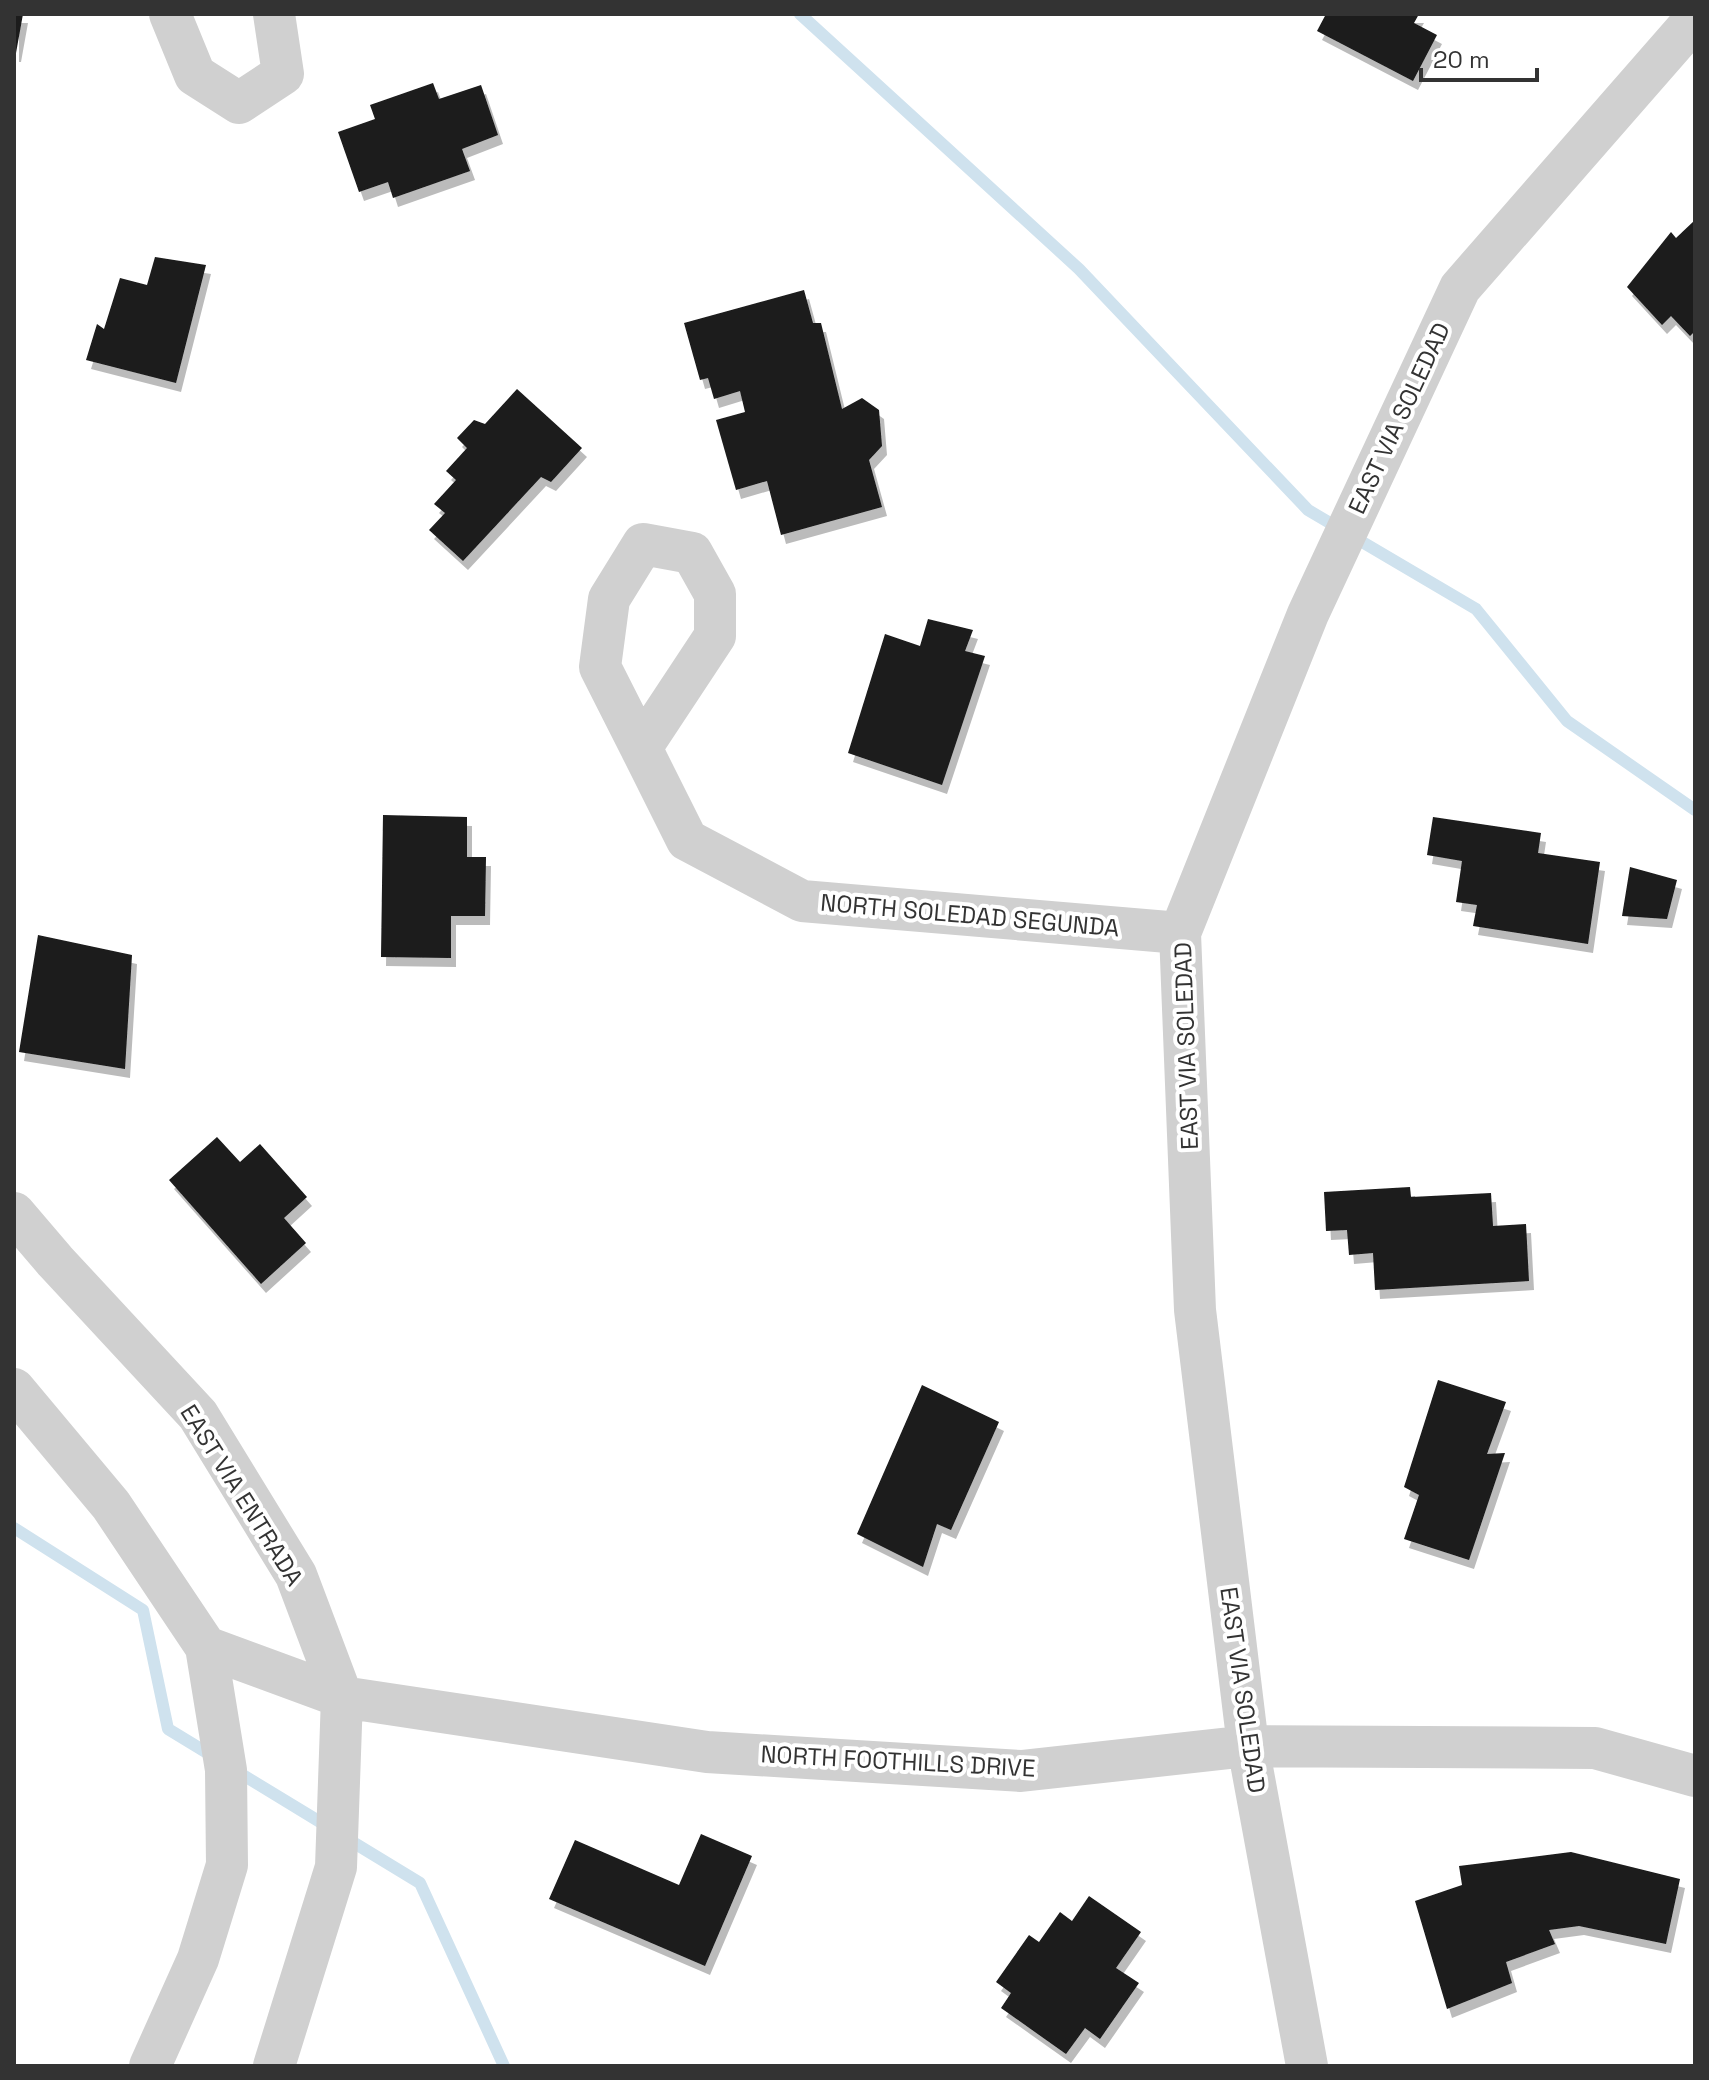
<svg xmlns="http://www.w3.org/2000/svg" width="1709" height="2080" viewBox="0 0 1709 2080" font-family="'Space Grotesk',sans-serif">
  <defs>
    <filter id="shadow"><feDropShadow dx="5" dy="9" stdDeviation="0" flood-color="#0004"/></filter>
  </defs>
  <rect width="100%" height="100%" fill="#fff"/>
  <g fill="none" stroke-linecap="round" stroke-linejoin="round">
    <path stroke="#cfe2ee" stroke-width="12" d="M 800,14 L 1079,269 L 1308,510 L 1476,609 L 1567,721 L 1695,810
      M 14,1528 L 143,1610 L 168,1729 L 214,1757
      M 233,1769 L 330,1828
      M 346,1838 L 420,1883 L 504,2066"/>
  </g>
  <path fill="#1a1a1a" filter="url(#shadow)" d="M 14,14 L 23,14 L 16,53 L 14,53 Z
    M 1326,14 L 1419,14 L 1414,23 L 1437,35 L 1413,81 L 1317,31 Z
    M 433,83 L 439,99 L 481,85 L 498,135 L 462,149 L 470,171 L 393,198 L 388,182 L 359,192 L 338,132 L 375,119 L 370,105 Z
    M 1695,220 L 1695,331 L 1690,336 L 1671,316 L 1662,325 L 1627,287 L 1671,232 L 1676,238 Z
    M 155,257 L 206,265 L 176,383 L 86,360 L 97,324 L 104,329 L 120,278 L 147,285 Z
    M 804,290 L 813,323 L 821,323 L 842,409 L 862,398 L 879,410 L 882,446 L 869,460 L 882,507 L 781,535 L 767,481 L 736,490 L 716,420 L 745,412 L 740,391 L 714,399 L 708,378 L 700,380 L 684,323 Z
    M 517,389 L 582,448 L 551,482 L 541,477 L 463,561 L 429,530 L 445,513 L 434,504 L 456,480 L 446,471 L 467,448 L 457,438 L 474,420 L 485,424 Z
    M 928,619 L 973,630 L 965,651 L 985,656 L 942,785 L 848,753 L 885,634 L 920,646 Z
    M 383,815 L 467,817 L 467,857 L 486,857 L 485,916 L 451,916 L 451,958 L 381,957 Z
    M 1433,817 L 1541,833 L 1538,853 L 1600,862 L 1588,944 L 1473,926 L 1477,905 L 1456,902 L 1462,861 L 1427,855 Z
    M 1630,867 L 1677,880 L 1667,919 L 1622,916 Z
    M 38,935 L 132,955 L 125,1069 L 19,1052 Z
    M 217,1137 L 240,1162 L 260,1144 L 307,1197 L 284,1218 L 306,1243 L 261,1284 L 169,1180 Z
    M 1410,1187 L 1411,1197 L 1491,1193 L 1493,1226 L 1526,1224 L 1529,1281 L 1375,1290 L 1373,1253 L 1349,1255 L 1347,1230 L 1326,1231 L 1324,1192 Z
    M 1438,1380 L 1506,1402 L 1487,1454 L 1505,1453 L 1469,1560 L 1404,1539 L 1419,1495 L 1404,1487 Z
    M 922,1385 L 999,1422 L 951,1530 L 937,1524 L 923,1567 L 857,1534 Z
    M 701,1834 L 752,1856 L 705,1966 L 549,1899 L 575,1840 L 679,1885 Z
    M 1571,1852 L 1680,1879 L 1666,1944 L 1579,1926 L 1549,1930 L 1555,1944 L 1506,1962 L 1512,1983 L 1447,2009 L 1415,1901 L 1462,1885 L 1459,1866 Z
    M 1089,1896 L 1141,1932 L 1116,1968 L 1139,1983 L 1100,2039 L 1085,2028 L 1066,2054 L 1001,2008 L 1011,1993 L 996,1982 L 1029,1935 L 1039,1942 L 1060,1912 L 1072,1921 Z"/>
  <g fill="none" stroke-linecap="round" stroke-linejoin="round">
    <path stroke="#d0d0d0" stroke-width="42" d="M 170,14 L 195,75 L 239,103 L 283,74 L 274,14
      M 641,748 L 600,667 L 609,599 L 643,544 L 692,553 L 715,594 L 715,636 L 641,748 L 687,840 L 802,901 L 1180,933
      M 14,1213 L 55,1261 L 198,1415 L 296,1575 L 342,1697 L 336,1867 L 274,2066
      M 14,1389 L 111,1505 L 206,1647 L 226,1770 L 227,1865 L 198,1959 L 150,2066
      M 206,1647 L 342,1697 L 707,1752 L 1021,1771 L 1248,1746 L 1595,1748 L 1695,1776
      M 1307,2066 L 1248,1746 L 1195,1310 L 1180,933 L 1308,614 L 1460,288 L 1695,19"/>
  </g>
  <g text-anchor="middle" dominant-baseline="central" stroke-width="8" stroke-linejoin="round" paint-order="stroke">
    <g font-size="24" fill="#333" stroke="#fff">
      <text transform="translate(1399 418) rotate(-65)">EAST VIA SOLEDAD</text>
      <text transform="translate(970 915) rotate(5)">NORTH SOLEDAD SEGUNDA</text>
      <text transform="translate(1186 1046) rotate(-92)">EAST VIA SOLEDAD</text>
      <text transform="translate(242 1495) rotate(58)">EAST VIA ENTRADA</text>
      <text transform="translate(1243 1690) rotate(82)">EAST VIA SOLEDAD</text>
      <text transform="translate(898 1761) rotate(3)">NORTH FOOTHILLS DRIVE</text>
    </g>
  </g>
  <rect width="1709" height="2080" fill="none" stroke="#333333" stroke-width="32"/>
  <path d="M1421 68v12h116v-12" fill="none" stroke="#333333" stroke-width="4"/>
  <text x="1433" y="68" font-size="24" fill="#333333" stroke="#ffffff" stroke-width="6" paint-order="stroke">20 m</text>
</svg>
